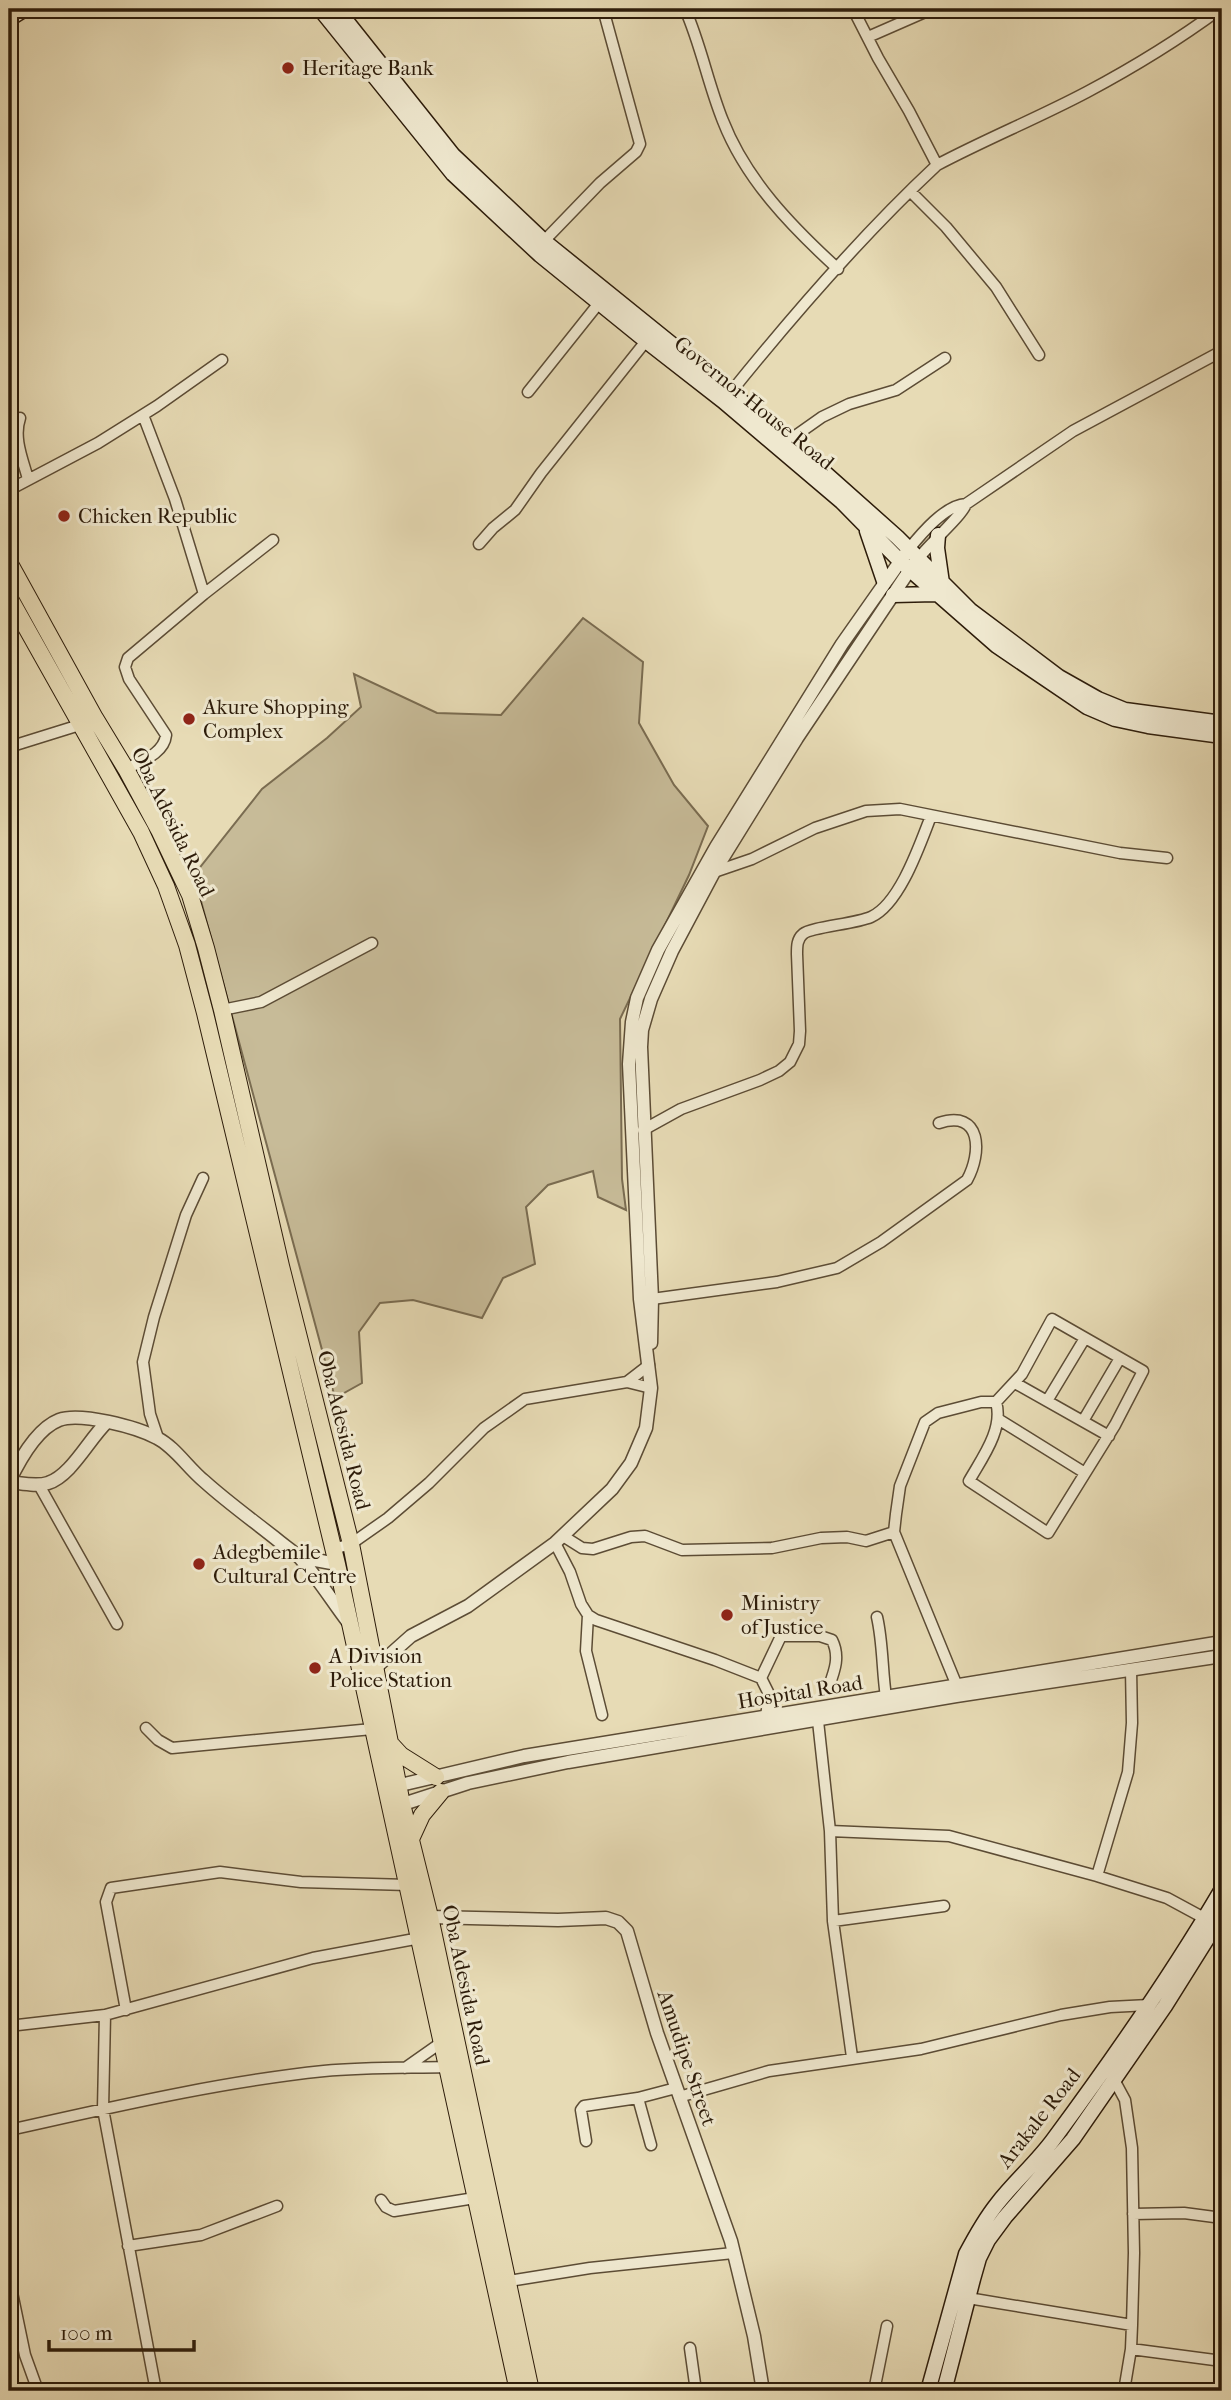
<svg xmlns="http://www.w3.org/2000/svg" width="1231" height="2400" viewBox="0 0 1231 2400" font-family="'IM FELL French Canon',serif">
  <rect width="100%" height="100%" fill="#e7dbb5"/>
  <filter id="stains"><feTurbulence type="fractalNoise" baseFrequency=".00286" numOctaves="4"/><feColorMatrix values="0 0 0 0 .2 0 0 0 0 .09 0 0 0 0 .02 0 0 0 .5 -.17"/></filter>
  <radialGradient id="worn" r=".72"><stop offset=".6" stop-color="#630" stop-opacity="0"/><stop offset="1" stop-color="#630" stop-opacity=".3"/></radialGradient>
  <path fill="#c7bb98" stroke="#7a6c51" stroke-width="2" d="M 583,618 L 643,662 L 639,723 L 674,785 L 708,826 L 689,875 L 620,1019 L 622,1179 L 626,1210 L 598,1197 L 593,1171 L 548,1185 L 526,1207 L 535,1264 L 503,1278 L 482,1318 L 413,1300 L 380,1303 L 359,1332 L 362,1383 L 335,1398 L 194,875 L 262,789 L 327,738 L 361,707 L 354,674 L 437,713 L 501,715 Z"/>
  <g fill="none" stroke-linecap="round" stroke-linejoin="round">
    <defs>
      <path id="minor" d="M 685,9 C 701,45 708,84 723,121 C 746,180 792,227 838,269
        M 868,37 L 932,9
        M 937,165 C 986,139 1038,118 1087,92 C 1134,67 1178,40 1220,9
        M 910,191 L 946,227 L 996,287 L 1039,355
        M 544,241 L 600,183 L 636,152 L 640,144 L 603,9
        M 528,392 L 599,303
        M 727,397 C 792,316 861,236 937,165 L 909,111 L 878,58 L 853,9
        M 20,418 C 13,438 23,460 28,479
        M 788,441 L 822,417 L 849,404 L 896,390 L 945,358
        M 9,490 L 98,443 L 157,406 L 222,360
        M 479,544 L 493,528 L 515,510 L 541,473 L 646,341
        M 908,550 C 921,534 945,505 966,504 L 1073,431 L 1222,351
        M 918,559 C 928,545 962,516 966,504
        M 204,594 L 273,540
        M 9,747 L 86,723
        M 126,769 C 141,761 164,754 166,735 L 129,679 L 125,667 L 128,658 L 204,594 L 175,499 L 143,415
        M 714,872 L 752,859 L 815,828 L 866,811 L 900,809 L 1120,853 L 1167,858
        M 222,1010 L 261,1002 L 372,943
        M 643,1130 L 681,1109 L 760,1080 L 779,1071 L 790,1062 L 799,1044 L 800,1031 L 797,954 C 797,946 797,939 803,934 C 811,927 855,924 871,917 C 900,904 920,844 931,816
        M 652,1299 L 777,1282 L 837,1268 L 881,1242 L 967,1180 C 982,1153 982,1109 939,1123
        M 627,1382 L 649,1365
        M 1015,1383 L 1109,1436
        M 1047,1401 L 1085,1338
        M 998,1419 L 1085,1473
        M 1083,1421 L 1120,1358
        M 158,1438 L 150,1414 L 143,1362 L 154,1317 L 186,1215 L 203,1178
        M 39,1485 L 117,1624
        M 563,1536 L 582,1548 L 593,1549 L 631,1537 L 645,1536 L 682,1550 L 772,1548 L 821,1538 L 847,1537 L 866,1541 L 894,1532
        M 555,1543 L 570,1572 L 581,1604 L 588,1615 L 596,1620 L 715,1660 L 761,1678 L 769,1694 L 766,1717
        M 333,1549 L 351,1544 L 388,1518 L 429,1483 L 484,1428 L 525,1399 L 627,1382 L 651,1388
        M 588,1615 L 586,1651 L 602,1715
        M 877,1617 C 883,1643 882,1670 886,1697
        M 761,1678 L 781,1636 L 820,1636 L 832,1640 C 840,1656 835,1670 829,1686
        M 957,1686 L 894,1532 L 896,1514 L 900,1486 L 925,1422 L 938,1413 L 981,1402 L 996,1402 L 1022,1374 L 1052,1319 L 1143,1371 L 1115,1425 L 1048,1533 L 969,1481 C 982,1458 1004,1429 996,1402
        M 818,1721 L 830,1831 L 833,1921 L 852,2057
        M 146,1728 L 158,1740 L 172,1748 L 372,1729
        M 830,1831 L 949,1836 L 1097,1876 L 1167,1898 L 1204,1918
        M 1097,1876 L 1128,1772 L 1132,1723 L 1131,1669
        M 833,1921 L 944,1906
        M 126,2010 L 106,1902 L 111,1888 L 220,1872 L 301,1882 L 408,1885
        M 9,2026 L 105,2015
        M 405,2068 L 442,2042
        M 1111,2074 L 1125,2100 L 1132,2148 L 1134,2253 L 1132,2325 L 1131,2349 L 1124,2391
        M 679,2097 L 769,2071 L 921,2049 L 1061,2015 L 1110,2007 L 1149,2005
        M 638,2098 L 651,2145
        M 9,2130 C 113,2107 218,2082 324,2071 C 365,2067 406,2068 447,2067
        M 586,2141 L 581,2110 L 584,2106 L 638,2098 L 676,2088
        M 381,2200 L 386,2207 L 394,2211 L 481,2197
        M 1133,2214 L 1184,2213 L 1222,2218
        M 128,2246 L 201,2235 L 277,2206
        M 9,2278 L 25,2355 L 38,2391
        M 509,2281 L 590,2268 L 733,2253
        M 968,2298 L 1132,2325
        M 690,2348 L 696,2391
        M 1131,2349 L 1222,2361
        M 156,2391 L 103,2109 L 105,2015 L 313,1958 L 420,1938
        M 874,2391 L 887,2326"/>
      <path id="tertiary" d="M 651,1343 L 652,1299 L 641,1047 L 642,1030 L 651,999 L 672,951 L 714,872 L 797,738 L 915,562
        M 9,1482 C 19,1461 36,1429 59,1420 C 80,1412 137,1427 157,1438 C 175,1447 188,1468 204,1481 C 226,1501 251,1519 275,1538 C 283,1545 293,1551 300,1558 C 318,1578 332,1601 348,1622
        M 9,1482 C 21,1483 36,1487 48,1483 C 71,1476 89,1439 107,1422
        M 299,1557 L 337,1564
        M 374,1669 L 411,1636 L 468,1606 L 555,1543 L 612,1489 L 631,1463 L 646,1428 L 651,1388 L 640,1299 L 629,1064 L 632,1022 L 637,998 L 658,950 L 716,847 L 842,644 L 906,553
        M 392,1787 L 524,1756 L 1222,1642
        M 394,1807 L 468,1783 L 568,1762 L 956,1696 L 1222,1656
        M 430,1917 L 558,1920 L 606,1918 L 618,1922 L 627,1931 L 657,2033 L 731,2241 L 754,2336 L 763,2391"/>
      <path id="secondary" d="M 320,9 L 453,174 L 540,255 L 646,341 L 723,401 L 842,502 L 900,561 L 997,646 L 1087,707 L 1115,719 L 1148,726 L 1222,736
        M 337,9 L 453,155 L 544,241 L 731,392 L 824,472 L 897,537 L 970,610 L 1059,677 L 1098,699 L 1125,710 L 1222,723
        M 9,19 L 25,9
        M 867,531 L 884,581
        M 938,535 L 937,548 L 942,583
        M 893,595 L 935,594
        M 928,2391 L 966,2254 C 975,2237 985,2219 997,2204 C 1014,2182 1036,2163 1053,2140 C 1113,2059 1171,1976 1222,1889
        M 944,2391 L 973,2279 L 979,2258 L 988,2240 L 1005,2217 L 1073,2139 L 1165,2006 L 1222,1915"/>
      <path id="primary" d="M 9,562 L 95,718 L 126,769 L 160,832 L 190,895 L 206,948 L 222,1010 L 281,1266 L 351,1544 L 402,1804 L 430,1917 L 531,2391
        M 9,597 L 141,832 L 166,886 L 187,945 L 205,1013 L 337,1564 L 518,2391
        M 389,1742 L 401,1755 L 436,1777
        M 411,1839 L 422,1815 L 441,1792"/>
    </defs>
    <use href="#minor" stroke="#5c4c35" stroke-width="13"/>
    <use href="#tertiary" stroke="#5c4c35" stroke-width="15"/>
    <use href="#secondary" stroke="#2d1c0a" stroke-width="17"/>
    <use href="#primary" stroke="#2d1c0a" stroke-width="18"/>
    <use href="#minor" stroke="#efe8cf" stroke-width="10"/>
    <use href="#tertiary" stroke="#efe8cf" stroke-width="12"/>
    <use href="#secondary" stroke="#efe8cf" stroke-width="14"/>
    <use href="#primary" stroke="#e7dbb5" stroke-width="16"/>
  </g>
  <g fill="#8f2418" stroke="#efe8cf" stroke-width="2.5">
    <circle cx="288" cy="68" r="7"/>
    <circle cx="64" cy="516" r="7"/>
    <circle cx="189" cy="719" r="7"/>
    <circle cx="199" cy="1564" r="7"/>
    <circle cx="727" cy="1615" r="7"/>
    <circle cx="315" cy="1668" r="7"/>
  </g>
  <g text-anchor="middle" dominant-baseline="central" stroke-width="6" stroke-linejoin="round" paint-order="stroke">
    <g font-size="21" fill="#2d1c0a" stroke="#efe8cf" text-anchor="start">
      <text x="302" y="68">Heritage Bank</text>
      <text x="78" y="516">Chicken Republic</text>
      <text x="203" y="707">Akure Shopping<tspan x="203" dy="24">Complex</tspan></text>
      <text x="213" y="1552">Adegbemile<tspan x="213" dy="24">Cultural Centre</tspan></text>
      <text x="741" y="1603">Ministry<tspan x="741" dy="24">of Justice</tspan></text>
      <text x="329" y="1656">A Division<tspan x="329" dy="24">Police Station</tspan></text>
    </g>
    <g font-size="21" fill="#2d1c0a" stroke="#efe8cf">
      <text transform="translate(754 403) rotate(39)">Governor House Road</text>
      <text transform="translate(173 822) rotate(64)">Oba Adesida Road</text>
      <text transform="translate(344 1430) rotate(76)">Oba Adesida Road</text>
      <text transform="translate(800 1692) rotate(-9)">Hospital Road</text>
      <text transform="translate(466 1985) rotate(78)">Oba Adesida Road</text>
      <text transform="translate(687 2058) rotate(71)">Amudipe Street</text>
      <text transform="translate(1039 2118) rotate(-52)">Arakale Road</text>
    </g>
  </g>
  <rect width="1231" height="2400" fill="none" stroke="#e7dbb5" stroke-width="35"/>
  <rect x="10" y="10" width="1210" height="2379" fill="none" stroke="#2d1c0a" stroke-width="3.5"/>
  <rect x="18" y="18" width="1196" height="2365" fill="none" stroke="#2d1c0a" stroke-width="2"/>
  <path d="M49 2340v10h145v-10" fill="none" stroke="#2d1c0a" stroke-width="3.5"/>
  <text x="60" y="2340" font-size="21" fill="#2d1c0a" stroke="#efe8cf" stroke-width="5" paint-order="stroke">100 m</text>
  <rect width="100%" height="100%" filter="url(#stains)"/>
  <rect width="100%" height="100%" fill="url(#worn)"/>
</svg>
